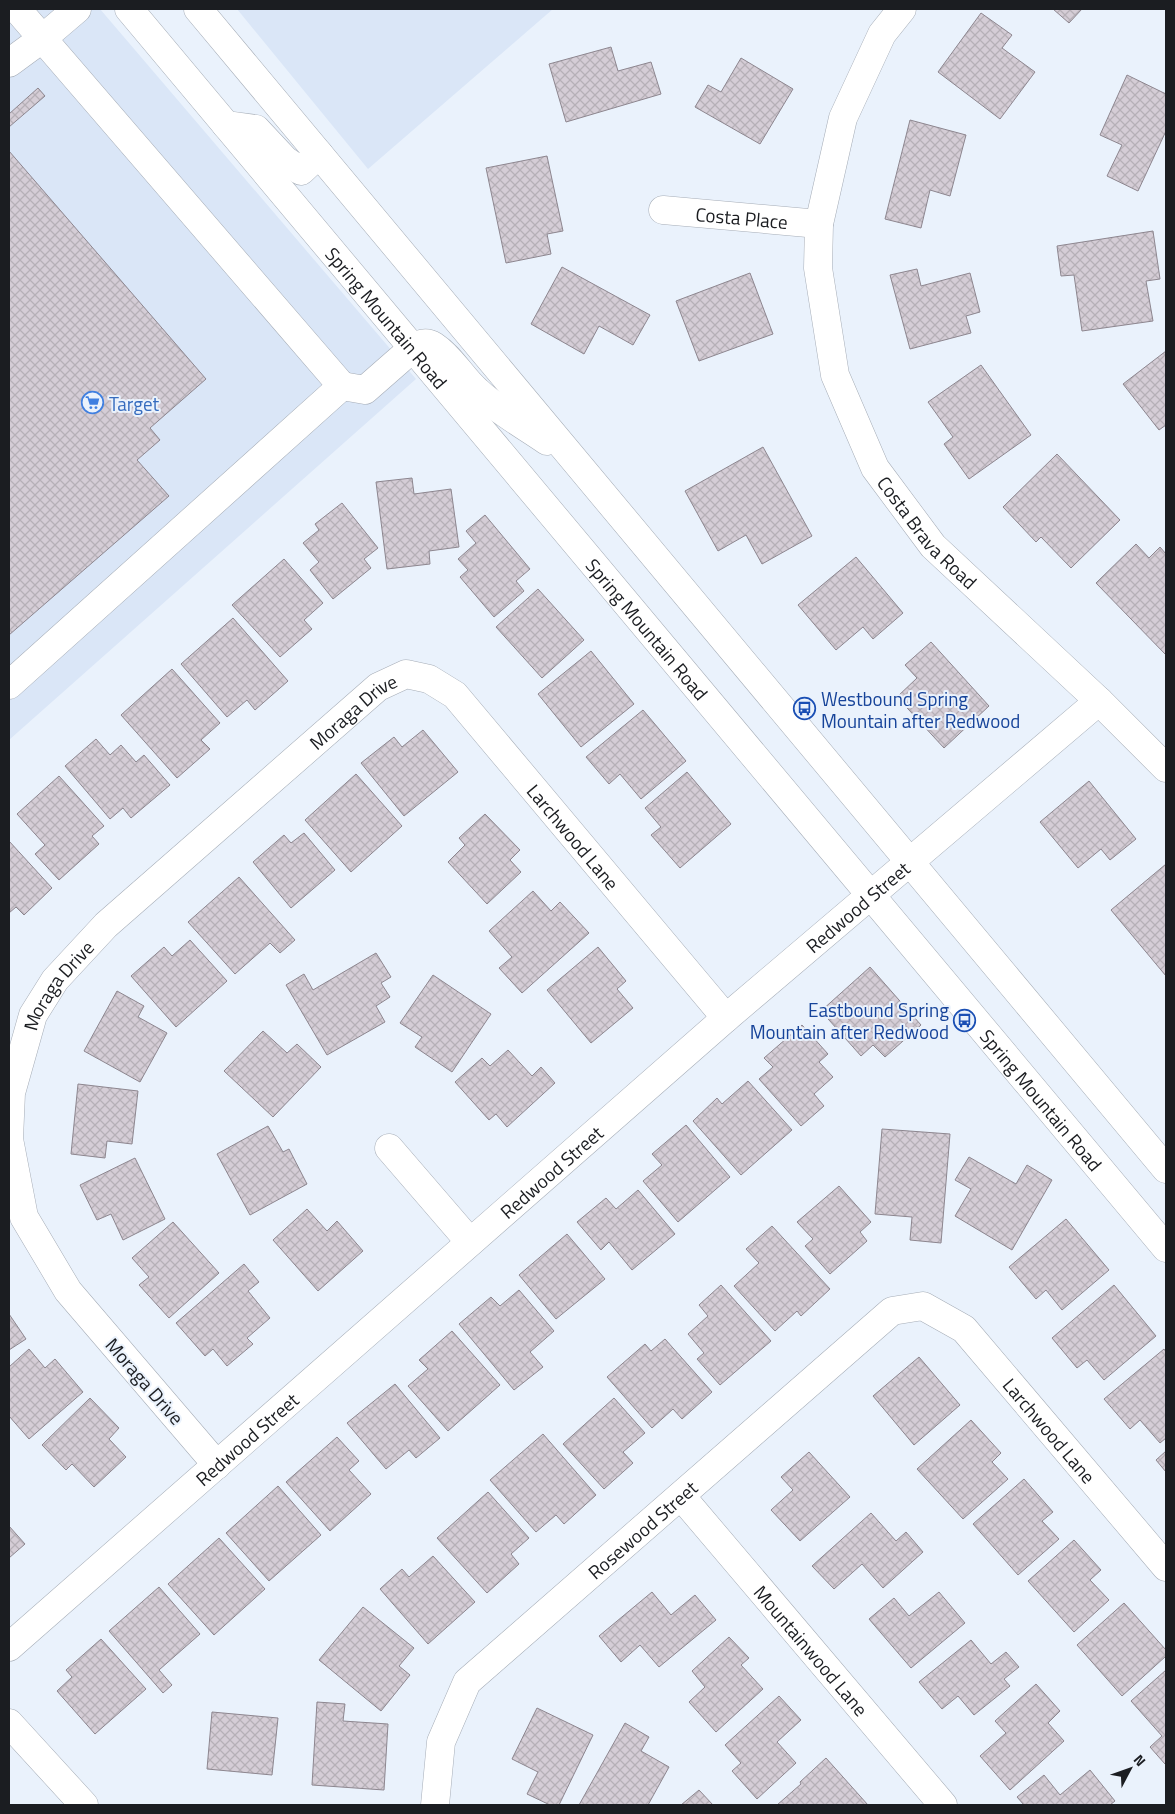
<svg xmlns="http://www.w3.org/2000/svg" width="1175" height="1814" viewBox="0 0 1175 1814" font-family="'Titillium Web',sans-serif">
  <defs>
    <pattern id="building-cross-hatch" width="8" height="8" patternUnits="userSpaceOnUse" patternTransform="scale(1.25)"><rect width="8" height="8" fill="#d5cdd6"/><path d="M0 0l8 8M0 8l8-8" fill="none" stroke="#b6b0b7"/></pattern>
  </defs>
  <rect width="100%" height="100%" fill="#eaf2fc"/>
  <path fill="#dae6f7" d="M 9,9 L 100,9 L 416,379 L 9,740 Z
    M 237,9 L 553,9 L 368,169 Z"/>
  <path fill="url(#building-cross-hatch)" stroke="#8d868f" d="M 1053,9 L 1082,9 L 1069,23 Z
    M 981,13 L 1012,35 L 1002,48 L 1035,72 L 1000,119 L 938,72 Z
    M 611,47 L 618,71 L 651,62 L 661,94 L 566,122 L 549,64 Z
    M 741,58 L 793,89 L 760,144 L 695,107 L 708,85 L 721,92 Z
    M 1127,75 L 1166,94 L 1166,131 L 1138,191 L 1107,176 L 1122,145 L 1100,135 Z
    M 38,88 L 45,96 L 9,127 L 9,114 Z
    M 910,120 L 966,135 L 950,196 L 930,190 L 921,228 L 885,219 Z
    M 9,151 L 206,379 L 150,428 L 160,440 L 137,460 L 169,496 L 9,635 Z
    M 547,156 L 563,231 L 547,234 L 551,254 L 506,263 L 486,168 Z
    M 1153,231 L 1160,279 L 1146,281 L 1153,321 L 1082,331 L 1074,275 L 1061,276 L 1057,246 Z
    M 562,267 L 650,315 L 633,345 L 599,326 L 584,354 L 531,324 Z
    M 917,269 L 921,286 L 970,273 L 980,312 L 966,316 L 971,333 L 910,349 L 890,275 Z
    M 750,273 L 773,334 L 699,361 L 676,301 Z
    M 1166,351 L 1166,425 L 1159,430 L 1123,384 Z
    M 981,365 L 1031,435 L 969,479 L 944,444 L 953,437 L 928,402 Z
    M 763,447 L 812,536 L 762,564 L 746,535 L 718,551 L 685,491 Z
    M 1057,454 L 1120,520 L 1071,568 L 1041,537 L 1036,542 L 1003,507 Z
    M 412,478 L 414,494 L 451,489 L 459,547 L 429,551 L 430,564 L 387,569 L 376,482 Z
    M 342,503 L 378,548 L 364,559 L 371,568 L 333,599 L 310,570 L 319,562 L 303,543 L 319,530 L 315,524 Z
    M 485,515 L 530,569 L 516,581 L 524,591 L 494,617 L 460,577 L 468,570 L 458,559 L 476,543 L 466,531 Z
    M 1136,544 L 1149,558 L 1160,547 L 1166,554 L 1166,655 L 1096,583 Z
    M 856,557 L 903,613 L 873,639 L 863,627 L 836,650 L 798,605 Z
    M 284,559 L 323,603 L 304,620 L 312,629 L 280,657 L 232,605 Z
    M 538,589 L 584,640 L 542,678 L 496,627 Z
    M 233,618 L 288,681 L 255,710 L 247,700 L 227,717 L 181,664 Z
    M 931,642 L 989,706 L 944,748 L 897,697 L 917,678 L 905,665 Z
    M 591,651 L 634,704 L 581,747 L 538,694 Z
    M 172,669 L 220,723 L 201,740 L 210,749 L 177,778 L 121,715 Z
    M 643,710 L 686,761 L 641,799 L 620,774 L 609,784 L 586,757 Z
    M 423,730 L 458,772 L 404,816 L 361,763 L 394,737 L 402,747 Z
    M 96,739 L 110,755 L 121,745 L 136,762 L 144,755 L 170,785 L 131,818 L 123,808 L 110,819 L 65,766 Z
    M 687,772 L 731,824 L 680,868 L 651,835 L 661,827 L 645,808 Z
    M 356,774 L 402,826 L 351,872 L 305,820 Z
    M 59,776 L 104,826 L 92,836 L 99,844 L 59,880 L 35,854 L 45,845 L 17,814 Z
    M 1089,781 L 1136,839 L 1110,860 L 1101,849 L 1078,868 L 1040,822 Z
    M 485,814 L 520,850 L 510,860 L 521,872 L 487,904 L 448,862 L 465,845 L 459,838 Z
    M 304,833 L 335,870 L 291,908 L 253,862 L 284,835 L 291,843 Z
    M 9,841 L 52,888 L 24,915 L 16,907 L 9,913 Z
    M 1166,864 L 1166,976 L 1111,910 Z
    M 239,877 L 295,940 L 280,953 L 270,943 L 235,974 L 188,922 Z
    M 533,891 L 551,911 L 560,902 L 589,933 L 522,993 L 499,968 L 512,957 L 489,931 Z
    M 190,940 L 227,981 L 176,1027 L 131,976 L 164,947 L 172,956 Z
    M 598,947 L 626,981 L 617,989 L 633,1008 L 591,1043 L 547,990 Z
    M 376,953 L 391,977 L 381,983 L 390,997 L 376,1006 L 385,1022 L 327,1055 L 286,985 L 304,974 L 313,990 Z
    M 870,967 L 921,1025 L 885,1057 L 873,1045 L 861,1056 L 821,1011 Z
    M 433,975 L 491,1014 L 452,1072 L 415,1047 L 422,1037 L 400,1023 Z
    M 117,991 L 144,1006 L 138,1017 L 167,1033 L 140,1082 L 84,1051 Z
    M 802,1025 L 828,1054 L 819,1062 L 833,1077 L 814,1094 L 824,1106 L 801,1126 L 759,1079 L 773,1067 L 764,1058 Z
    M 263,1031 L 287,1053 L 297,1044 L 321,1067 L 273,1117 L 224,1071 Z
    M 508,1050 L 532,1076 L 541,1067 L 555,1083 L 507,1127 L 496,1114 L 489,1120 L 455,1082 L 482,1058 L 490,1066 Z
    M 748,1081 L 792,1130 L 741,1175 L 693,1121 L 717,1098 L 722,1104 Z
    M 78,1084 L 138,1091 L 132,1144 L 107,1141 L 105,1158 L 71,1154 Z
    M 686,1125 L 730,1177 L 678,1222 L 643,1181 L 662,1165 L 652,1154 Z
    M 268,1126 L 283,1152 L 289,1149 L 307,1184 L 250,1215 L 217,1154 Z
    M 882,1129 L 950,1134 L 941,1243 L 910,1240 L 912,1217 L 875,1214 Z
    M 969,1157 L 1016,1184 L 1027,1165 L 1052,1180 L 1012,1250 L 955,1216 L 971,1189 L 955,1180 Z
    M 135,1158 L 165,1219 L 123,1240 L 111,1214 L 97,1220 L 80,1185 Z
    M 839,1186 L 871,1222 L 860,1232 L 867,1241 L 830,1274 L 805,1246 L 813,1239 L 797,1222 Z
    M 638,1190 L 675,1234 L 632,1270 L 609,1242 L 601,1250 L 577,1222 L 606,1198 L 616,1209 Z
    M 307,1209 L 327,1231 L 337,1221 L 363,1251 L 318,1291 L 273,1240 Z
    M 1066,1219 L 1109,1270 L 1062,1310 L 1046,1290 L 1036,1299 L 1009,1267 Z
    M 173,1222 L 219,1273 L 169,1318 L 139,1285 L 149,1277 L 132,1258 Z
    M 772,1226 L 830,1289 L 801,1316 L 797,1311 L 775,1331 L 734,1286 L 759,1263 L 746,1249 Z
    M 567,1234 L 605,1279 L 556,1319 L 519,1275 Z
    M 244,1264 L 259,1282 L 248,1291 L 270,1318 L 247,1338 L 253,1344 L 227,1366 L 213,1349 L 205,1356 L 176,1323 Z
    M 721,1285 L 771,1341 L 720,1385 L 697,1359 L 704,1353 L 688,1334 L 708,1316 L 699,1305 Z
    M 1114,1285 L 1156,1336 L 1104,1380 L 1087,1360 L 1077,1368 L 1052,1338 Z
    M 519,1290 L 554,1331 L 530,1352 L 543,1367 L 514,1390 L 459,1324 L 491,1297 L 500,1306 Z
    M 9,1314 L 26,1339 L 9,1350 Z
    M 452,1331 L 500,1385 L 448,1431 L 408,1386 L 428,1369 L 419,1360 Z
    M 665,1339 L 712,1392 L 682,1419 L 673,1409 L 652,1428 L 607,1377 L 645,1344 L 651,1351 Z
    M 29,1349 L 45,1368 L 55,1359 L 83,1392 L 29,1439 L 9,1416 L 9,1367 Z
    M 1164,1349 L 1166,1352 L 1166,1438 L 1160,1443 L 1140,1420 L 1130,1429 L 1104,1399 Z
    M 919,1357 L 960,1405 L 914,1445 L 873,1396 Z
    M 395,1384 L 440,1438 L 416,1458 L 409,1450 L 386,1469 L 347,1423 Z
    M 90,1398 L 119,1428 L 109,1439 L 126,1457 L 94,1487 L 72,1464 L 66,1470 L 42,1445 Z
    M 614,1398 L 645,1433 L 623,1452 L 633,1463 L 604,1489 L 563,1444 Z
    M 971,1420 L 1001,1453 L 992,1462 L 1008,1479 L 963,1519 L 917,1469 Z
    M 543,1434 L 596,1495 L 564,1524 L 556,1515 L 536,1532 L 490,1480 Z
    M 337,1437 L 359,1461 L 349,1470 L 371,1494 L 330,1531 L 286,1482 Z
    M 1166,1451 L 1166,1472 L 1156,1460 Z
    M 809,1452 L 850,1497 L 800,1541 L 771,1510 L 793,1490 L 781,1477 Z
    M 1024,1479 L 1053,1512 L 1042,1521 L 1059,1539 L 1018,1575 L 973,1524 Z
    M 278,1486 L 321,1535 L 269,1581 L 226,1533 Z
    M 488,1492 L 529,1538 L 511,1554 L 519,1564 L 487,1593 L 437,1538 Z
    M 871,1513 L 896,1541 L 906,1532 L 923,1552 L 883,1588 L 862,1564 L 834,1589 L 812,1566 Z
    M 9,1526 L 25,1544 L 9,1558 Z
    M 219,1538 L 265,1589 L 214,1635 L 168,1584 Z
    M 1074,1540 L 1101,1570 L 1090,1580 L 1109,1600 L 1074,1632 L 1028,1581 Z
    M 433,1556 L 475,1602 L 428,1644 L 380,1589 L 402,1569 L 409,1577 Z
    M 159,1587 L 200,1634 L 159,1670 L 172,1685 L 163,1693 L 109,1631 Z
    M 652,1592 L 671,1615 L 695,1595 L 716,1620 L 659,1667 L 640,1645 L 621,1662 L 599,1636 Z
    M 939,1592 L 965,1623 L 911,1668 L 869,1619 L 894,1598 L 909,1616 Z
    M 1124,1603 L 1166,1650 L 1166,1656 L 1122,1696 L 1077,1645 Z
    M 363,1607 L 414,1648 L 399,1666 L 410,1675 L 381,1711 L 319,1660 Z
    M 729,1637 L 749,1658 L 741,1665 L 763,1689 L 716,1732 L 689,1702 L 705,1687 L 692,1671 Z
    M 101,1639 L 146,1689 L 95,1734 L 57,1691 L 72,1677 L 66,1670 Z
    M 971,1640 L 991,1664 L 1006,1652 L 1019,1667 L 1004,1679 L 1010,1686 L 974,1715 L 958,1696 L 942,1709 L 919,1682 Z
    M 1166,1670 L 1166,1763 L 1165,1764 L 1150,1747 L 1162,1736 L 1131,1701 Z
    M 1036,1684 L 1060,1711 L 1048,1723 L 1064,1741 L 1010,1790 L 980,1756 L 1006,1733 L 995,1721 Z
    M 779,1696 L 801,1720 L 777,1742 L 796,1763 L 757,1799 L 732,1771 L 741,1763 L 725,1745 Z
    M 317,1702 L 345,1704 L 343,1721 L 388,1724 L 384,1790 L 312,1785 Z
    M 537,1708 L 593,1735 L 559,1805 L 550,1805 L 527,1794 L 538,1772 L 512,1759 Z
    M 212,1712 L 278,1718 L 272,1775 L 207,1769 Z
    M 625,1723 L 649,1737 L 641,1751 L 669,1767 L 648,1805 L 579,1805 Z
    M 826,1758 L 868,1805 L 777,1805 L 801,1784 L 800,1782 Z
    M 1090,1770 L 1115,1801 L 1110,1805 L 1024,1805 L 1017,1797 L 1044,1775 L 1060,1795 Z
    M 699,1790 L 713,1805 L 681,1805 Z"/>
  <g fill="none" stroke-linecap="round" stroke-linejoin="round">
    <defs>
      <g id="minor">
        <path id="s1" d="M 902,9 L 882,34 L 843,118 L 819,224 L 818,268 L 835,375 L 875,468 L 933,546 L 1099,701 L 1166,768"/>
        <path d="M 9,63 L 43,38 L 77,9"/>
        <path id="s2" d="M 663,210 L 819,224"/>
        <path d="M 342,386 L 365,390 L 413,348"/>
        <path d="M 9,685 L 342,386 L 17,9"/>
        <path d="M 389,1148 L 470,1242"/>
        <path id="s3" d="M 217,1465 L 68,1291 L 24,1217 L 9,1139 L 11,1093 L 33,1015 L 55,980 L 106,925 L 378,687 L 406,674 L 429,679 L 455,695 L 726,1018"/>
        <path id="s4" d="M 681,1496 L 943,1805"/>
        <path id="s5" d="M 9,1647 L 726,1018 L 1099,701"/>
        <path d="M 9,1723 L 84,1805"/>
        <path id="s6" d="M 435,1805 L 441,1742 L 467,1682 L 892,1311 L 923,1306 L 964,1329 L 1166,1567"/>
      </g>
      <g id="major">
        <path id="s7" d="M 129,9 L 1166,1248"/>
        <path d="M 198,9 L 1166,1169"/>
        <path d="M 226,125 L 256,129 L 285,160 L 301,171 L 319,154"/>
        <path d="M 413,348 C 420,343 426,341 434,346 C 451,357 462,378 477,391 C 498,411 524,425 547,441"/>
      </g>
    </defs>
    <use href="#minor" stroke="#a6adb7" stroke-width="29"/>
    <use href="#major" stroke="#a6adb7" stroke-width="29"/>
    <use href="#minor" stroke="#fff" stroke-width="28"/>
    <use href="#major" stroke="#fff" stroke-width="28"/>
  </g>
  <defs>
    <symbol id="supermarket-ring" viewBox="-11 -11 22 22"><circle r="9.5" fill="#eaf2fc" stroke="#3f7fe0" stroke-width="1.5"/><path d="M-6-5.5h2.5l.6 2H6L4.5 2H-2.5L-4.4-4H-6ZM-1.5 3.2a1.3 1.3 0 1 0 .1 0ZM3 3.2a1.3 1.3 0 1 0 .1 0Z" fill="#3f7fe0"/></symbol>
    <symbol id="bus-ring" viewBox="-11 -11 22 22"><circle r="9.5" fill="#eaf2fc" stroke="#1a4fb4" stroke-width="1.5"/><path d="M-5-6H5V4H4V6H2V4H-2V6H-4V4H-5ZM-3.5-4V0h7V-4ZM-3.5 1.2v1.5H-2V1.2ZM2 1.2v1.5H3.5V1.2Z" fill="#1a4fb4"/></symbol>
  </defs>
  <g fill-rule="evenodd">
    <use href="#supermarket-ring" x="80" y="390" width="25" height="25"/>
    <use href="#bus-ring" x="792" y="696" width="25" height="25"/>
    <use href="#bus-ring" x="952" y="1008" width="25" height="25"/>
  </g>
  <g text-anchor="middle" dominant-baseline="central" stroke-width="4" stroke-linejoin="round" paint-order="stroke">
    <g font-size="19" fill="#1b1d21" stroke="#eaf2fc">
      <text stroke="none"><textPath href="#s2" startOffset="79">Costa Place</textPath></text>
      <text stroke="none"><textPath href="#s7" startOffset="402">Spring Mountain Road</textPath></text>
      <text stroke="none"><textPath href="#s1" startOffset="570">Costa Brava Road</textPath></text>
      <text stroke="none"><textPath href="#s7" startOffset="808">Spring Mountain Road</textPath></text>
      <text stroke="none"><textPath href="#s3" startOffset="965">Moraga Drive</textPath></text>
      <text stroke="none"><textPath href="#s3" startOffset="1269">Larchwood Lane</textPath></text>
      <text stroke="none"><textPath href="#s5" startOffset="1126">Redwood Street</textPath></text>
      <text stroke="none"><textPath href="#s3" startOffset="560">Moraga Drive</textPath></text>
      <text stroke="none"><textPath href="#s7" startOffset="1422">Spring Mountain Road</textPath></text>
      <text stroke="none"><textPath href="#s5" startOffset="721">Redwood Street</textPath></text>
      <text transform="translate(145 1381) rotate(49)">Moraga Drive</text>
      <text stroke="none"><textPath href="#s6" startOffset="904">Larchwood Lane</textPath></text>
      <text stroke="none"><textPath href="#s5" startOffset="316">Redwood Street</textPath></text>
      <text stroke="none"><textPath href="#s6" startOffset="361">Rosewood Street</textPath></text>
      <text stroke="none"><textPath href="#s4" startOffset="202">Mountainwood Lane</textPath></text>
    </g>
    <g font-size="19" fill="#366cbe" stroke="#eaf2fc" text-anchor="start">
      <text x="109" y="403">Target</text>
    </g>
    <g font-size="19" fill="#164399" stroke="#eaf2fc" text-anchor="start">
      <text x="821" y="698">Westbound Spring<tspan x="821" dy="22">Mountain after Redwood</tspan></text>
      <text x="949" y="1009" text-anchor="end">Eastbound Spring<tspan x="949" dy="22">Mountain after Redwood</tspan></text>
    </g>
  </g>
  <rect width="1175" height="1814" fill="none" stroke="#1b1d21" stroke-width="20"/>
  <g transform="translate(1130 1769) rotate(49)" stroke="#eaf2fc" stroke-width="4" paint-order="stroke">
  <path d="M0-4L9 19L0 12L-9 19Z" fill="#1b1d21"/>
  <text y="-8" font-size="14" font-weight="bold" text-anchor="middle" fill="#1b1d21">N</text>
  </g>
</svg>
